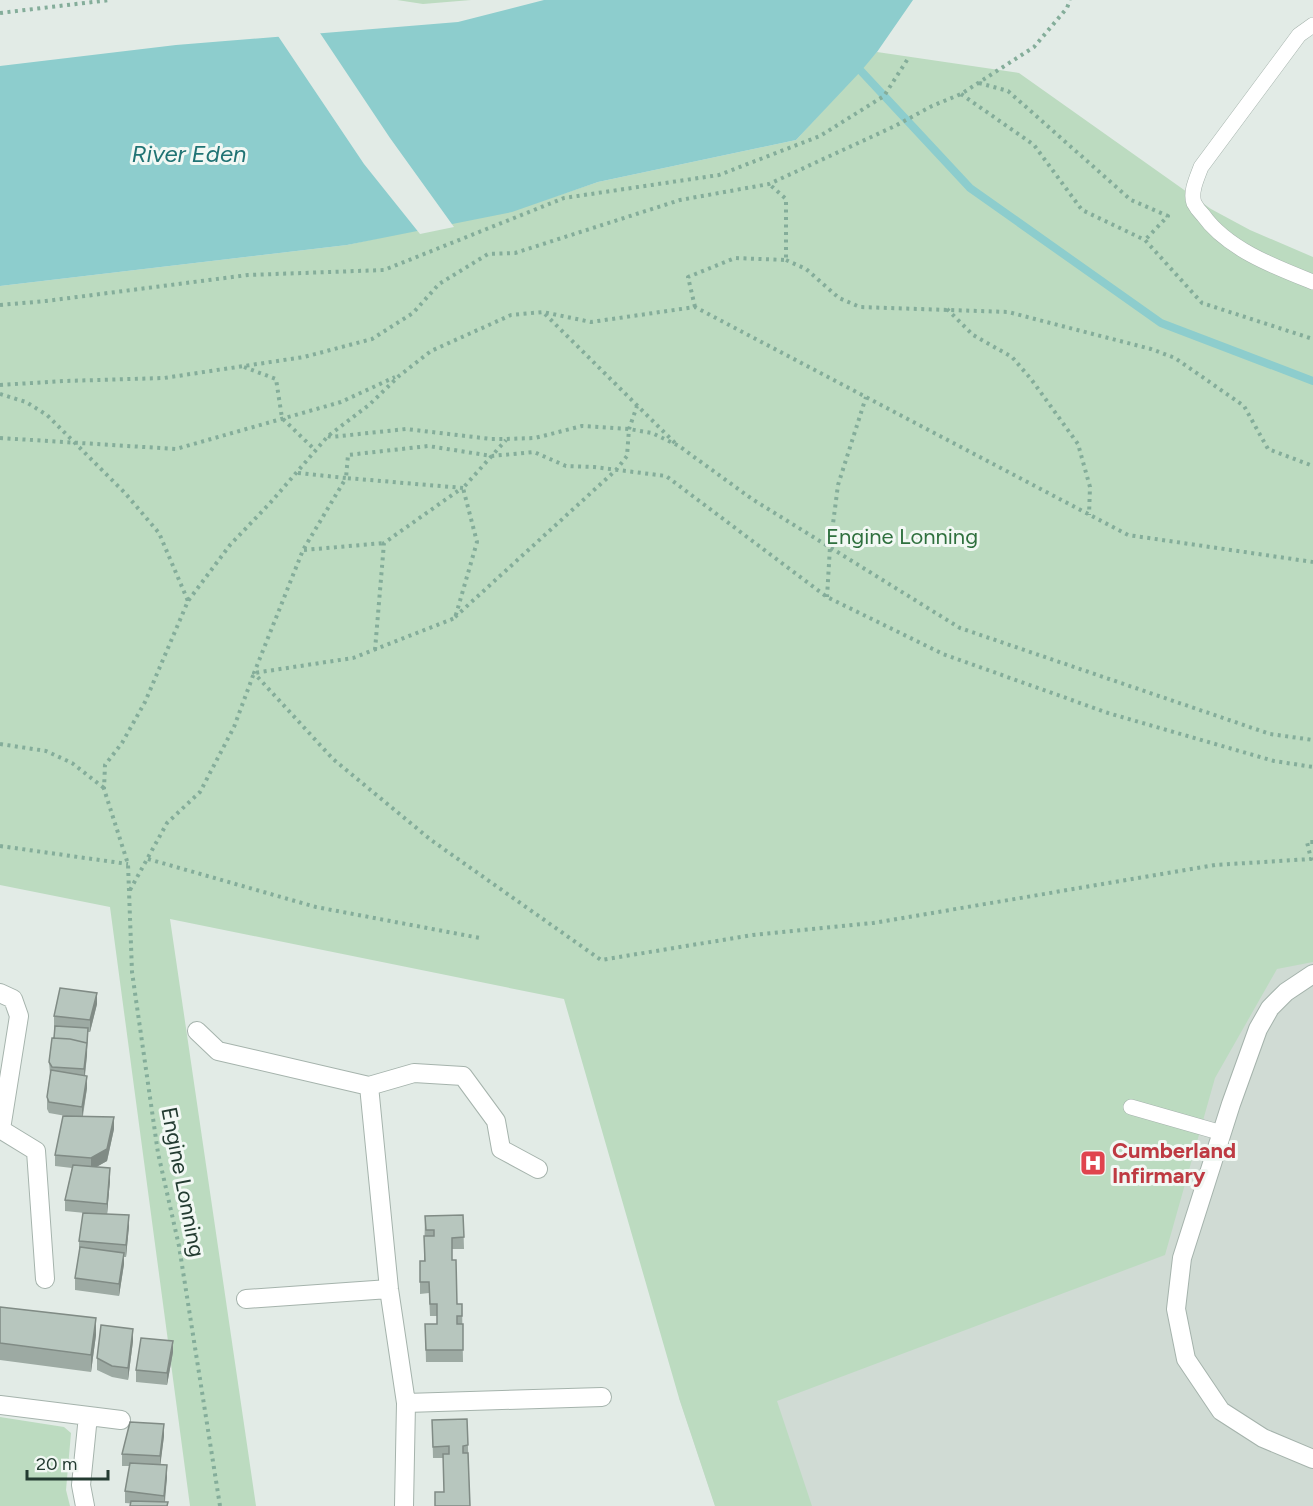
<svg xmlns="http://www.w3.org/2000/svg" width="1313" height="1506" viewBox="0 0 1313 1506" font-family="Figtree,sans-serif">
  <rect width="100%" height="100%" fill="#e2ebe6"/>
  <path fill="#d0dbd4" d="M 1313,889 L 1313,1506 L 715,1506 L 679,1398 Z"/>
  <path fill="#bcdbc0" d="M 397,0 L 471,0 L 423,4 Z
    M 877,52 L 1019,73 L 1211,209 L 1250,230 L 1313,257 L 1313,962 L 1277,969 L 1215,1078 L 1165,1255 L 777,1401 L 812,1506 L 715,1506 L 679,1398 L 564,999 L 170,919 L 256,1506 L 190,1506 L 110,907 L 0,885 L 0,286 L 347,245 L 533,204 L 598,182 L 796,140 Z
    M 0,1417 L 64,1427 L 71,1433 L 66,1490 L 70,1506 L 0,1506 Z"/>
  <path fill="#8dcdcd" d="M 544,0 L 913,0 L 877,52 L 861,71 L 796,140 L 598,182 L 512,212 L 347,245 L 0,286 L 0,66 L 176,45 L 458,22 Z"/>
  <path fill="#e2ebe6" d="M 318,30 L 390,138 L 454,227 L 420,234 L 364,164 L 276,33 Z"/>
  <g fill="none" stroke-linecap="round" stroke-linejoin="round">
    <path stroke="#8dcdcd" stroke-width="8" d="M 861,71 L 970,188 L 1161,323 L 1313,381"/>
    <defs>
      <path id="lane" d="M 1313,25 L 1299,35 L 1201,167 C 1197,178 1190,192 1194,203 C 1196,207 1200,212 1203,215 C 1227,249 1275,267 1313,282
        M 1131,1107 L 1222,1133"/>
      <path id="street" d="M 1313,974 L 1286,992 L 1270,1008 L 1258,1029 L 1231,1104 L 1182,1258 L 1176,1309 L 1186,1359 L 1221,1411 L 1263,1438 L 1313,1459
        M 0,993 L 13,999 L 19,1016 L 1,1129
        M 197,1031 L 218,1051 L 369,1086 L 414,1073 L 463,1076 L 496,1121 L 501,1149 L 538,1169
        M 369,1086 L 389,1289 L 406,1403 L 404,1506
        M 0,1129 L 36,1151 L 45,1279
        M 246,1299 L 389,1289
        M 406,1403 L 602,1397
        M 0,1405 L 121,1420
        M 85,1506 L 81,1485 L 88,1416"/>
    </defs>
    <use href="#lane" stroke="#a5b3ac" stroke-width="16"/>
    <use href="#street" stroke="#a5b3ac" stroke-width="20"/>
    <path stroke="#84ad9a" stroke-width="4" stroke-dasharray="3 4.5" stroke-linecap="butt" d="M 0,13 L 110,0
      M 979,83 L 1008,91 L 1131,200 L 1168,216 L 1145,240
      M 961,94 L 1034,145 L 1082,210 L 1145,240 L 1202,303 L 1313,339
      M 786,260 L 806,269 L 839,298 L 860,307 L 1008,312 L 1151,349 L 1175,358 L 1244,406 L 1268,449 L 1313,466
      M 0,305 L 46,301 L 248,275 L 384,270 L 564,198 L 719,175 L 820,136 L 884,96 L 909,57
      M 695,307 L 688,277 L 735,258 L 786,260 L 786,199 L 769,184
      M 947,309 L 973,335 L 1012,357 L 1031,379 L 1078,444 L 1090,487 L 1089,515
      M 545,314 L 676,444
      M 244,367 L 276,379 L 282,418 L 315,450
      M 0,385 L 64,381 L 164,378 L 304,357 L 372,339 L 413,313 L 439,284 L 488,254 L 515,253 L 680,200 L 769,184 L 895,126 L 932,106 L 961,94 L 1034,47 L 1067,8 L 1070,0
      M 0,394 L 26,402 L 47,415 L 125,493 L 159,533 L 188,601
      M 328,436 L 331,437 L 406,429 L 491,439 L 506,439 L 535,438 L 582,426 L 629,429 L 652,433 L 679,446 L 752,499 L 960,628 L 1270,734 L 1313,740
      M 0,438 L 176,449 L 341,402 L 395,377
      M 298,473 L 346,478 L 303,550 L 254,673 L 333,759 L 431,840 L 601,960 L 753,935 L 873,923 L 1215,865 L 1311,859 L 1307,842 L 1313,842
      M 463,488 L 346,478 L 348,455 L 428,446 L 492,456 L 534,452 L 566,466 L 594,467 L 666,476 L 827,597 L 943,654 L 1108,713 L 1274,761 L 1313,767
      M 304,550 L 384,543
      M 827,597 L 830,547 L 838,485 L 866,397
      M 455,617 L 616,470 L 627,456 L 629,429 L 637,406
      M 375,650 L 384,543 L 462,488
      M 0,744 L 46,751 L 72,763 L 104,788
      M 0,846 L 128,864
      M 148,859 L 316,907 L 480,938
      M 130,890 L 167,823 L 200,792 L 234,727 L 254,673 L 353,658 L 455,618 L 477,542 L 463,488 L 506,440
      M 220,1506 L 179,1246 L 158,1153 L 132,972 L 128,864 L 104,789 L 105,765 L 122,743 L 145,702 L 188,601 L 230,545 L 271,502 L 328,436 L 369,405 L 399,376 L 431,351 L 511,315 L 543,312 L 591,322 L 695,307 L 1128,535 L 1313,562"/>
    <use href="#lane" stroke="#fff" stroke-width="15"/>
    <use href="#street" stroke="#fff" stroke-width="18"/>
  </g>
  <path fill="#9daaa3" d="M 97,1004 L 90,1032 L 88,1032 L 87,1055 L 85,1076 L 87,1088 L 83,1116 L 114,1129 L 107,1161 L 96,1167 L 110,1180 L 107,1214 L 129,1226 L 126,1257 L 124,1257 L 124,1264 L 119,1296 L 75,1290 L 75,1278 L 79,1253 L 79,1241 L 85,1213 L 65,1211 L 65,1200 L 72,1168 L 55,1166 L 55,1155 L 66,1116 L 49,1113 L 47,1109 L 47,1097 L 50,1074 L 49,1062 L 54,1038 L 54,1016 Z
    M 463,1215 L 464,1249 L 452,1249 L 452,1260 L 457,1304 L 462,1304 L 463,1362 L 426,1362 L 425,1324 L 437,1324 L 437,1316 L 430,1316 L 429,1293 L 420,1294 L 420,1261 L 424,1261 L 425,1216 Z
    M 0,1307 L 96,1335 L 91,1372 L 0,1360 Z
    M 133,1341 L 128,1380 L 112,1377 L 97,1370 L 97,1358 Z
    M 173,1352 L 167,1385 L 136,1382 L 136,1370 Z
    M 467,1419 L 470,1506 L 443,1458 L 433,1458 L 432,1420 Z
    M 164,1436 L 160,1465 L 167,1477 L 165,1502 L 168,1506 L 125,1503 L 125,1491 L 130,1466 L 122,1466 L 122,1454 Z"/>
  <path fill="#808b85" d="M 97,993 L 97,1004 L 90,1032 L 90,1020 Z
    M 87,1043 L 87,1055 L 84,1081 L 84,1069 Z
    M 87,1076 L 87,1088 L 82,1118 L 82,1107 Z
    M 114,1117 L 114,1129 L 107,1161 L 91,1170 L 91,1158 Z
    M 110,1168 L 110,1180 L 107,1215 L 107,1204 Z
    M 129,1215 L 129,1226 L 126,1257 L 126,1245 Z
    M 124,1253 L 124,1264 L 119,1296 L 119,1284 Z
    M 96,1318 L 96,1335 L 91,1372 L 91,1355 Z
    M 133,1329 L 133,1341 L 128,1380 L 128,1368 Z
    M 173,1341 L 173,1352 L 167,1385 L 167,1373 Z
    M 164,1424 L 164,1436 L 160,1468 L 160,1456 Z
    M 167,1465 L 167,1477 L 164,1506 L 164,1496 Z"/>
  <path fill="#b7c6be" stroke="#808b85" stroke-width="1.5" d="M 60,988 L 97,993 L 90,1020 L 54,1016 Z
    M 55,1026 L 88,1028 L 87,1043 L 70,1039 L 54,1038 Z
    M 52,1038 L 70,1039 L 87,1043 L 84,1069 L 52,1067 L 49,1062 Z
    M 51,1070 L 87,1076 L 82,1107 L 49,1102 L 47,1097 Z
    M 63,1116 L 114,1117 L 107,1149 L 91,1158 L 55,1155 Z
    M 73,1165 L 110,1168 L 107,1204 L 65,1200 Z
    M 83,1213 L 129,1215 L 126,1245 L 79,1241 Z
    M 463,1215 L 464,1237 L 452,1238 L 452,1260 L 456,1260 L 457,1304 L 462,1304 L 462,1316 L 457,1316 L 457,1324 L 463,1324 L 463,1350 L 426,1350 L 425,1324 L 437,1324 L 437,1304 L 430,1304 L 429,1282 L 420,1282 L 420,1261 L 425,1261 L 424,1236 L 434,1236 L 434,1230 L 426,1230 L 425,1216 Z
    M 80,1247 L 124,1253 L 119,1284 L 75,1278 Z
    M 0,1307 L 96,1318 L 91,1355 L 0,1343 Z
    M 101,1325 L 133,1329 L 128,1368 L 112,1366 L 97,1358 Z
    M 141,1338 L 173,1341 L 167,1373 L 136,1370 Z
    M 467,1419 L 468,1445 L 463,1446 L 463,1453 L 468,1453 L 470,1506 L 435,1506 L 435,1492 L 444,1492 L 443,1454 L 449,1454 L 449,1446 L 433,1447 L 432,1420 Z
    M 130,1422 L 164,1424 L 160,1456 L 122,1454 Z
    M 130,1463 L 167,1465 L 164,1496 L 125,1491 Z
    M 131,1501 L 168,1502 L 167,1506 L 130,1506 Z"/>
  <defs>
    <symbol id="hospital-square" viewBox="-11 -11 22 22"><rect x="-9" y="-9" width="18" height="18" rx="4" fill="#e0444e" stroke="#f2f8f4"/><path d="M-5-5h3v3.5h4V-5h3V5h-3V1.5h-4V5h-3Z" fill="#fff"/></symbol>
  </defs>
  <g fill-rule="evenodd">
    <use href="#hospital-square" x="1078" y="1148" width="30" height="30"/>
  </g>
  <g text-anchor="middle" dominant-baseline="central" stroke-width="6" stroke-linejoin="round" paint-order="stroke">
    <g font-size="22" fill="#2f703e" stroke="#f2f8f4">
      <text x="902" y="536">Engine Lonning</text>
    </g>
    <g font-size="22" font-weight="bold" fill="#be3a42" stroke="#f2f8f4" text-anchor="start">
      <text x="1112" y="1150">Cumberland<tspan x="1112" dy="25">Infirmary</tspan></text>
    </g>
    <g font-size="22" fill="#233b31" stroke="#f2f8f4">
      <text transform="translate(183 1182) rotate(79)">Engine Lonning</text>
    </g>
    <g font-size="24" font-style="italic" fill="#207374" stroke="#f2f8f4">
      <text x="189" y="153">River Eden</text>
    </g>
  </g>
  <path d="M27 1470v9h81v-9" fill="none" stroke="#233b31" stroke-width="3"/>
  <text x="36" y="1470" font-size="18" fill="#233b31" stroke="#f2f8f4" stroke-width="4.5" paint-order="stroke">20 m</text>
</svg>
